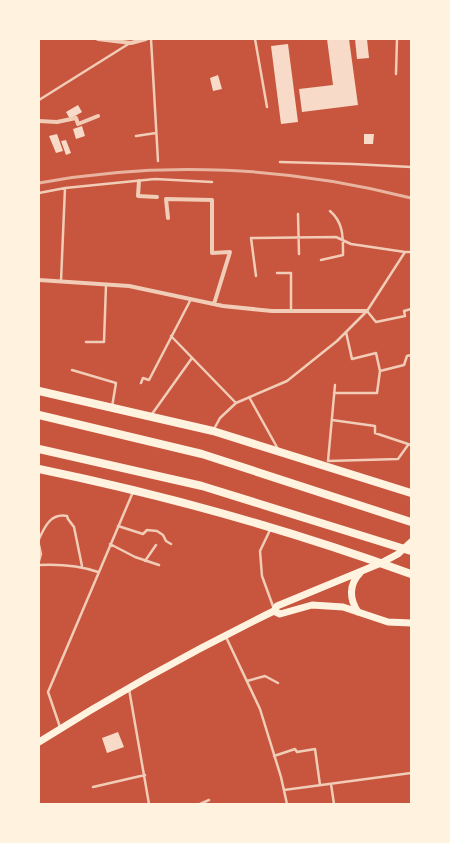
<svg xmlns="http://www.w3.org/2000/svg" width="450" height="843" viewBox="0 0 450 843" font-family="'Noto Serif',serif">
  <rect width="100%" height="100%" fill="#c8553d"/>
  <path fill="#f7dbc8" d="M 327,39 L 349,39 L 358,105 L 302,112 L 299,89 L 333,85 Z
    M 355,39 L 367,39 L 369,58 L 357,59 Z
    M 288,44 L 298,122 L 281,124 L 271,46 Z
    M 218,75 L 222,89 L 213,91 L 210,78 Z
    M 78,105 L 82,112 L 70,119 L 66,112 Z
    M 82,126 L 85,136 L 76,139 L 73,129 Z
    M 57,134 L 63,151 L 56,153 L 49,136 Z
    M 364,134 L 374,134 L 373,144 L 364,144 Z
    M 66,140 L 71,153 L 66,155 L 61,141 Z
    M 118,732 L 124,747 L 107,753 L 102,738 Z"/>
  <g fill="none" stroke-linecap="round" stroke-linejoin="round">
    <path stroke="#f1ccb7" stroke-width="2.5" d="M 151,39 L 158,161
      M 255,39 L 267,107
      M 396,74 L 397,39
      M 39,100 L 130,43
      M 136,136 L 156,133
      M 280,162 L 353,164 L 411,167
      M 39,193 L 65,188
      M 298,214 L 299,254
      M 321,260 L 343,255 C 343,238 344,223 330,211
      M 277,273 L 291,273 L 291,310
      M 256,276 L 251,238 L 336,237 L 351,244 L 405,252
      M 61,281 L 65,188 L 155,179 L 212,182
      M 367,311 L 376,322 L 405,316 L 404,311 L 411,309
      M 346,332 L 352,359 L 376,353 L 380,371 L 404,365 L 407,356 L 411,355
      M 171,336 L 236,403
      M 86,342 L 104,342 L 106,285
      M 72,370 L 116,383 L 112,407
      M 141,383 L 143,378 L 149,380 L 191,299
      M 334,393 L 377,393 L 380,371
      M 249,397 L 278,449
      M 152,414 L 192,358
      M 332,420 L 375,426 L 375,433 L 411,445
      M 214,429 L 220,418 L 236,403 L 287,381 L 337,341 L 367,311 L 405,252 L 411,252
      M 328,461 L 398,459 L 408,445
      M 328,461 L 335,385
      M 118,526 L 143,534 L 147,530 L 157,531 L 163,535 L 166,541 L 171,544
      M 271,528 L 260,551 L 262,576 L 274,609
      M 39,539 C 45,526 51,513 67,516 L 68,519 L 74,527 L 82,566
      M 110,544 L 135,557 L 159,565
      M 39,545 L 41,554 L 39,561
      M 145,561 L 156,545
      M 39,565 C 60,564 78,565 98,572
      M 226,637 L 260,709 L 281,777 L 287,804
      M 247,681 L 265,676 L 278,683
      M 129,689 L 149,804
      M 60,727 L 48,692 L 133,492
      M 274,756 L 295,749 L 297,752 L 315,749 L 320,785
      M 331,784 L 334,804
      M 93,787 L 145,775
      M 284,790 L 411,773
      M 200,804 L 209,800"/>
    <path stroke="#f1ccb7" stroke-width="4" d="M 98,39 L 131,43 L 146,39
      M 39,121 L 57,122 L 76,118 L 78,124 L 98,116
      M 139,181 L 138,196 L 157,197
      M 168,218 L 166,199 L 212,200 L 212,253 L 230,252 L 214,304
      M 39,280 L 129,286 L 223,306 L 272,311 L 367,311"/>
    <path stroke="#fff3e0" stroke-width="7" d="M 274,611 L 280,614 L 312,605 L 343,607 L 388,622 L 411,623
      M 358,612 C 349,599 349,584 360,573
      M 39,742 C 115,694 194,650 274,611 L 277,606 L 381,563 L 398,554 L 411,542"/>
    <path stroke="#fff3e0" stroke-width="8" d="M 39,391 L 213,431 L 411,493
      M 39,469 C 165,495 290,530 411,574"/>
    <path stroke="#fff3e0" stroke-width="8" d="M 39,415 L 202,454 L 411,522
      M 39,449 L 202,486 L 411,551"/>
    <path stroke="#e9b49f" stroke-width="3" d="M 39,183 C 161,160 291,167 411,198"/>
  </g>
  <rect width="450" height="843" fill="none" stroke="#fff3e0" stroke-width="80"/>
</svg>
